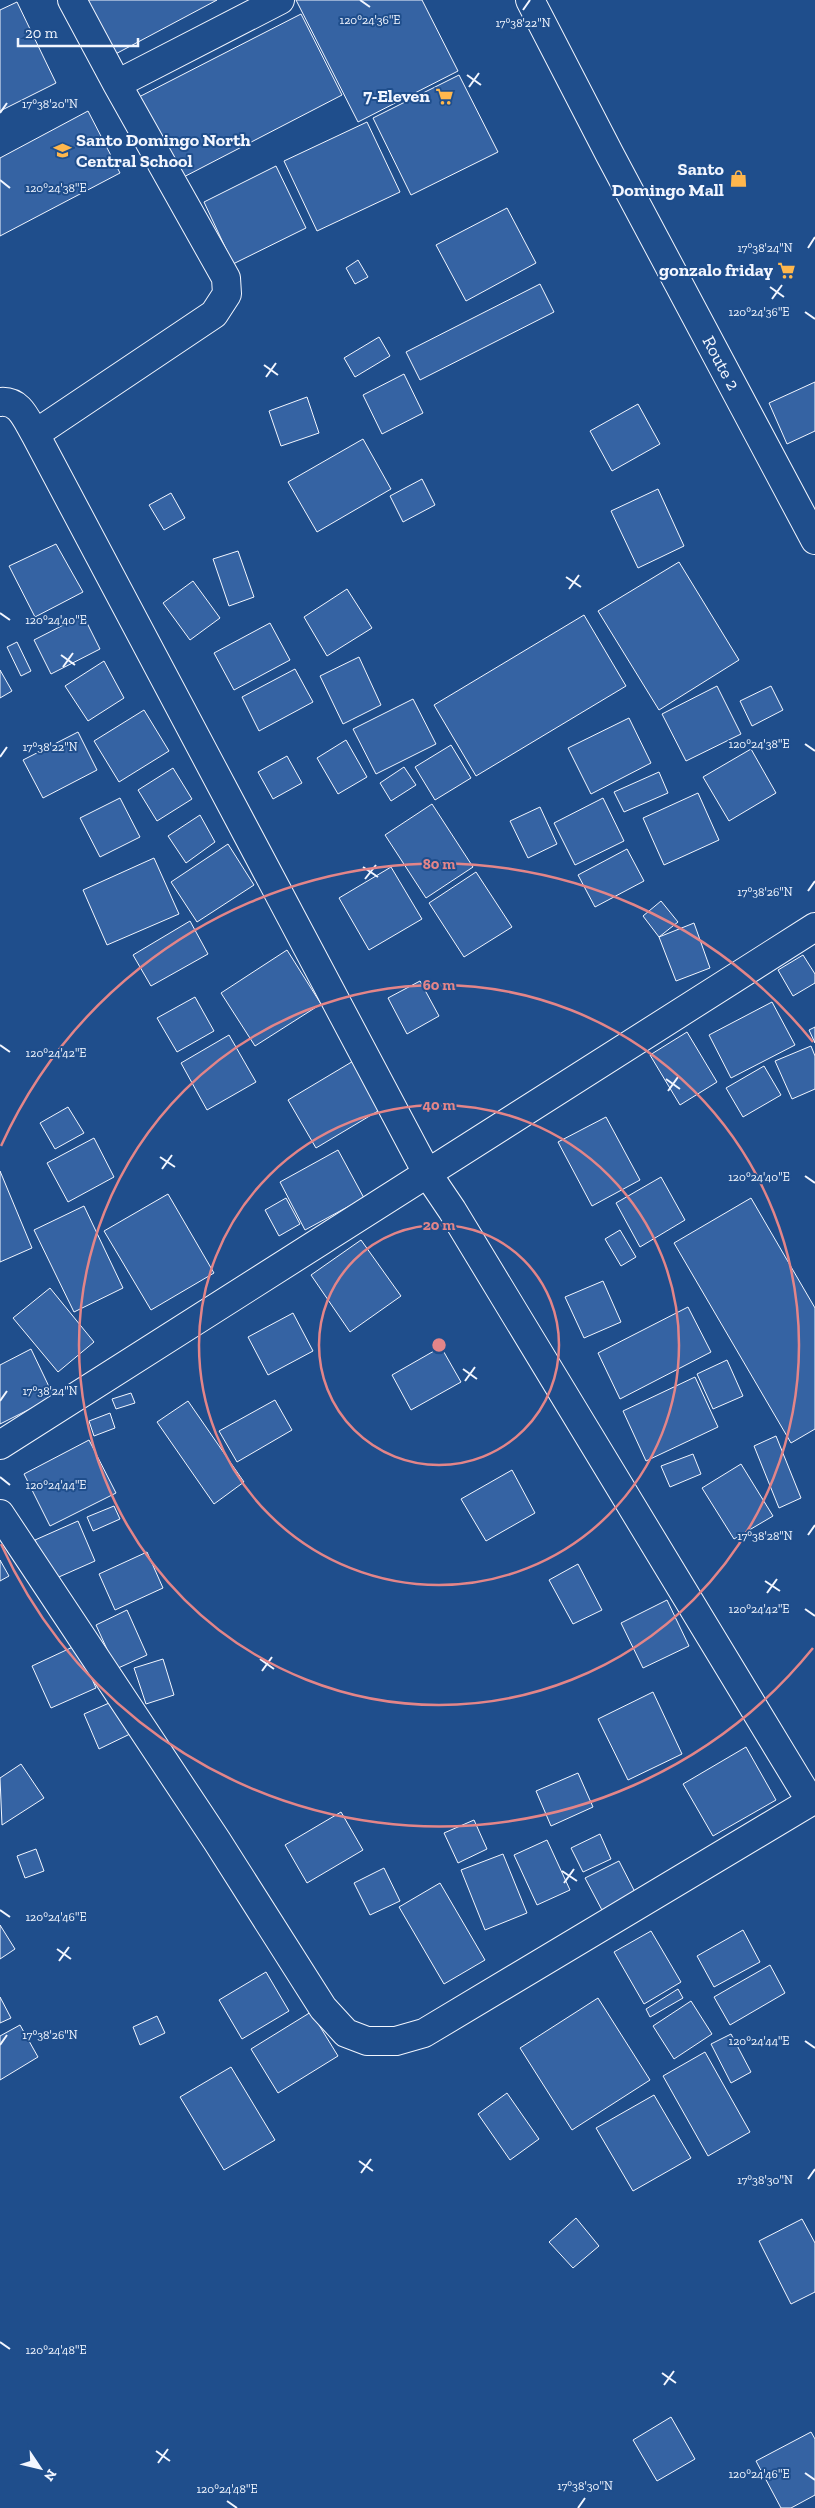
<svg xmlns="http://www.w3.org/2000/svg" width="815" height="2508" viewBox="0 0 815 2508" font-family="'Zilla Slab',serif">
  <rect width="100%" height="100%" fill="#1f4e8c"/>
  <path fill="#3563a3" stroke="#f2f6ff" d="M 76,0 L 217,0 L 108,58 Z
    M 296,0 L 422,0 L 458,71 L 358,122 Z
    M 17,2 L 56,83 L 0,111 L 0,10 Z
    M 301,14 L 342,95 L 176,181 L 135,99 Z
    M 459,75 L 498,152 L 411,195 L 373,118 Z
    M 88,111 L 120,173 L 0,236 L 0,158 Z
    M 367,122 L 400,192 L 317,231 L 284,161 Z
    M 276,166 L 306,228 L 233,264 L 204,202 Z
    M 507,208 L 536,263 L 466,301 L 436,245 Z
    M 358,260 L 368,277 L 355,284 L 346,268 Z
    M 540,284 L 554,312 L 420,380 L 406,352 Z
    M 379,337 L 390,356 L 355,377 L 344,358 Z
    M 404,374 L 423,413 L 382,434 L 363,395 Z
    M 815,382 L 815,431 L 787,444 L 769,403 Z
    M 307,397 L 319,433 L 281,446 L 269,411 Z
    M 638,404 L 660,444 L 612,471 L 590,431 Z
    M 363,439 L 391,489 L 317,532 L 288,482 Z
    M 422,479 L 435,505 L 403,522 L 390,496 Z
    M 658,489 L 684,546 L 638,568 L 611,511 Z
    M 171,493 L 185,518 L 164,530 L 149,505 Z
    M 56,544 L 83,592 L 35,617 L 9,566 Z
    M 238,551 L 254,597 L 229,606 L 213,559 Z
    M 679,562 L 739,660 L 659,710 L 598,611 Z
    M 193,581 L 220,618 L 190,640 L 163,603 Z
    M 347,589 L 372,628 L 327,656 L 304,617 Z
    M 83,615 L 100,649 L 51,674 L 34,640 Z
    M 584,615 L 626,686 L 476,776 L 434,705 Z
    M 270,623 L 290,660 L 234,690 L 214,653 Z
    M 17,642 L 31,671 L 21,676 L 7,647 Z
    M 359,657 L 381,705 L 343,724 L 320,676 Z
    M 104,661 L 124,698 L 88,721 L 65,686 Z
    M 295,669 L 313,702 L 259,731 L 242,697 Z
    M 0,670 L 12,691 L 0,698 Z
    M 717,686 L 741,734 L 686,761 L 662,714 Z
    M 771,686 L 783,710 L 752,726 L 740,701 Z
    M 413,699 L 436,744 L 376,774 L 353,729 Z
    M 144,710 L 169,751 L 119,782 L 94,741 Z
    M 629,718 L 651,763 L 591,794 L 568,748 Z
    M 78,732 L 97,770 L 43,798 L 23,760 Z
    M 346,740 L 367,777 L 338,794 L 317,758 Z
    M 451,745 L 471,778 L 435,800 L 415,767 Z
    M 751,749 L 776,793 L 729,821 L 703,777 Z
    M 287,756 L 302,783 L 273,799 L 258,772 Z
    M 404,767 L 416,785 L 391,801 L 380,783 Z
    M 173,768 L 192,799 L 157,821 L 138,790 Z
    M 659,772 L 668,793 L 624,812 L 614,792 Z
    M 698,793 L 719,840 L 664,865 L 643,818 Z
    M 120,798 L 140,837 L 100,857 L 80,818 Z
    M 603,798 L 624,841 L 575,865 L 554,823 Z
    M 432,804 L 473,867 L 426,898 L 385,835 Z
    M 540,807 L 557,844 L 528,858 L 510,821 Z
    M 200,815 L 215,842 L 186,863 L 168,836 Z
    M 228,844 L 254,885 L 197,922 L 171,882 Z
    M 627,849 L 644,881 L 595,907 L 578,875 Z
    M 154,858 L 179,914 L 107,945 L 83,890 Z
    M 391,867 L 422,919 L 369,950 L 339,898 Z
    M 476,872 L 512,927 L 464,957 L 429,903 Z
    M 661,901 L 678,922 L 659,937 L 643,916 Z
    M 190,921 L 208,954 L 151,986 L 133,955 Z
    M 694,923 L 710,968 L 676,981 L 659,937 Z
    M 287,950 L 321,1004 L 255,1046 L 221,993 Z
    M 803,955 L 815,974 L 815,983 L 793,996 L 778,970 Z
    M 420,981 L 439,1016 L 407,1034 L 388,998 Z
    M 195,997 L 214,1031 L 177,1052 L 157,1018 Z
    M 772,1002 L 795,1045 L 731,1078 L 709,1035 Z
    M 815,1027 L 815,1043 L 809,1030 Z
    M 687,1032 L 717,1082 L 680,1105 L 650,1055 Z
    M 229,1035 L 256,1082 L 207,1110 L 181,1063 Z
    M 811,1046 L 815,1056 L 815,1089 L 792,1099 L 775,1061 Z
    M 355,1060 L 383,1108 L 316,1148 L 288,1100 Z
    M 764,1066 L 781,1095 L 743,1117 L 726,1088 Z
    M 68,1107 L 84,1133 L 55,1149 L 40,1123 Z
    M 606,1117 L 640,1180 L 592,1206 L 558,1142 Z
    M 94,1138 L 114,1177 L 68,1202 L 47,1163 Z
    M 338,1150 L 364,1198 L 305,1230 L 280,1182 Z
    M 0,1171 L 32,1248 L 0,1262 Z
    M 661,1177 L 685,1220 L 640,1247 L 616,1203 Z
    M 168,1194 L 214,1273 L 151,1310 L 104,1231 Z
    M 286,1198 L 300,1224 L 279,1236 L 265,1210 Z
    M 751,1198 L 815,1308 L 815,1429 L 791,1443 L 674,1243 Z
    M 84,1206 L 123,1288 L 74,1312 L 34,1230 Z
    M 620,1230 L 636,1257 L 621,1266 L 605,1239 Z
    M 361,1240 L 401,1296 L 350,1332 L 311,1275 Z
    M 603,1281 L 621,1322 L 584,1338 L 565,1297 Z
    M 50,1288 L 94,1342 L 58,1372 L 13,1318 Z
    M 688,1307 L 711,1352 L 620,1399 L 598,1353 Z
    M 293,1313 L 313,1351 L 268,1375 L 248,1337 Z
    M 441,1347 L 461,1382 L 411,1410 L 392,1375 Z
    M 31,1349 L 54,1397 L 0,1424 L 0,1365 Z
    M 727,1360 L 743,1396 L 713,1409 L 697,1374 Z
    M 695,1377 L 718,1427 L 646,1461 L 623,1411 Z
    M 131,1393 L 135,1403 L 116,1409 L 112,1399 Z
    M 275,1400 L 292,1430 L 237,1462 L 219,1431 Z
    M 188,1401 L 244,1482 L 214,1504 L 157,1422 Z
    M 110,1413 L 115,1428 L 94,1436 L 89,1421 Z
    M 776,1436 L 801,1498 L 779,1508 L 754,1446 Z
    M 89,1440 L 116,1493 L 50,1526 L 24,1474 Z
    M 693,1454 L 701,1474 L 670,1487 L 661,1466 Z
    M 741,1464 L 773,1516 L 734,1539 L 702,1488 Z
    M 512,1470 L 535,1513 L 486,1541 L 461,1499 Z
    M 114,1506 L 120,1519 L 93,1531 L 87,1517 Z
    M 78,1521 L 95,1561 L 52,1580 L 35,1540 Z
    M 147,1552 L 163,1588 L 115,1610 L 99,1574 Z
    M 0,1560 L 9,1576 L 0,1581 Z
    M 578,1564 L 602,1610 L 573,1624 L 549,1580 Z
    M 667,1600 L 689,1646 L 643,1668 L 621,1623 Z
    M 127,1610 L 147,1655 L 116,1669 L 96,1625 Z
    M 77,1645 L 96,1688 L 51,1708 L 32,1666 Z
    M 163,1659 L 174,1695 L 146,1704 L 134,1668 Z
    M 653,1692 L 682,1754 L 628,1780 L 598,1719 Z
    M 116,1700 L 130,1734 L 99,1749 L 84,1714 Z
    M 746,1747 L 776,1800 L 713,1836 L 683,1784 Z
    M 21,1764 L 44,1798 L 2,1825 L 0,1778 Z
    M 578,1773 L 593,1807 L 551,1826 L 536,1791 Z
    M 341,1812 L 363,1850 L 307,1883 L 285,1845 Z
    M 474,1820 L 487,1849 L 458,1863 L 444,1833 Z
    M 600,1834 L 611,1859 L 583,1872 L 571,1848 Z
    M 547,1840 L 570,1890 L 537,1905 L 514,1855 Z
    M 36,1849 L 44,1871 L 25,1878 L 17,1856 Z
    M 503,1854 L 527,1913 L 485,1930 L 461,1870 Z
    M 619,1861 L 636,1894 L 603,1912 L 585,1878 Z
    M 384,1868 L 400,1901 L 370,1915 L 354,1883 Z
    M 440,1883 L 485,1960 L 444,1984 L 399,1907 Z
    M 0,1925 L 15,1949 L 0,1959 Z
    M 743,1930 L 760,1962 L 714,1987 L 697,1956 Z
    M 651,1931 L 681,1982 L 644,2004 L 614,1952 Z
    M 770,1965 L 785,1993 L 730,2025 L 714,1997 Z
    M 266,1972 L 289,2011 L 242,2039 L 219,2000 Z
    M 678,1989 L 683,1998 L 650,2017 L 646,2009 Z
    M 0,1997 L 11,2018 L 0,2023 Z
    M 598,1998 L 650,2080 L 572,2130 L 520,2048 Z
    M 691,2001 L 712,2034 L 674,2059 L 653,2026 Z
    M 311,2012 L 338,2056 L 278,2093 L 251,2049 Z
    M 157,2016 L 165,2033 L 140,2045 L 133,2027 Z
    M 20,2025 L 38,2057 L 0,2080 L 0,2036 Z
    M 731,2034 L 751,2072 L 731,2083 L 711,2044 Z
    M 705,2052 L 750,2132 L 708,2156 L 663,2076 Z
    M 231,2067 L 275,2140 L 224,2170 L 180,2097 Z
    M 507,2093 L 539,2139 L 510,2160 L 478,2114 Z
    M 654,2095 L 691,2158 L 633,2191 L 596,2128 Z
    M 576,2218 L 599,2246 L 573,2268 L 549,2242 Z
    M 802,2219 L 815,2243 L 815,2292 L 791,2304 L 759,2241 Z
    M 671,2417 L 695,2459 L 657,2481 L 633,2440 Z
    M 811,2432 L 815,2439 L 815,2495 L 791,2508 L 781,2508 L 756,2461 Z"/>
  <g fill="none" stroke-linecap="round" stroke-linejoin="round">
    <defs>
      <path id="minor" d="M 72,0 L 117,84 L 280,0
        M 0,402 C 20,400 26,419 35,434 L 427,1173 L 452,1210 L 811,1802
        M 35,434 L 214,314 L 227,294 L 226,278 L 117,84
        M 0,1445 L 815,927
        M 0,1514 L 217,1841 L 323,2008 L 346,2033 L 367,2041 L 396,2041 L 424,2033 L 815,1799"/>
      <path id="highway" d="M 530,0 L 609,153 L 815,540"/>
    </defs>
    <use href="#minor" stroke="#f2f6ff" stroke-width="30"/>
    <use href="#highway" stroke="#f2f6ff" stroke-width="30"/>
    <use href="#minor" stroke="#1f4e8c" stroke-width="28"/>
    <use href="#highway" stroke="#1f4e8c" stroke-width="28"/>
  </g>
  <path fill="none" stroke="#f2f6ff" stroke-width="2" d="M 360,0 L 370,7M 523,10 L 530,0M 467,75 L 481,85M 469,87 L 479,73M 0,113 L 7,103M 0,180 L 10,188M 808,248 L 815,237M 770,287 L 784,297M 772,299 L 782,285M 805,312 L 815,319M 264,365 L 278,375M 266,377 L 276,363M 566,577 L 581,587M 569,589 L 579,575M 0,613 L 10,620M 61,655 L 75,665M 63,667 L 73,653M 805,744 L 815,751M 0,757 L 7,747M 363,867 L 378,877M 365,879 L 376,865M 808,891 L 815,881M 0,1045 L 10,1052M 666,1079 L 680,1089M 668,1091 L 678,1077M 160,1157 L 175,1167M 162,1169 L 172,1155M 805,1176 L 815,1183M 463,1369 L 477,1379M 465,1381 L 475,1367M 0,1401 L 7,1391M 0,1477 L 10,1485M 808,1535 L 815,1525M 765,1581 L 780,1591M 767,1593 L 777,1579M 805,1609 L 815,1616M 260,1659 L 274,1669M 262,1671 L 272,1657M 562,1871 L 577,1881M 564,1883 L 574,1869M 0,1910 L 10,1917M 57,1949 L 71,1959M 59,1961 L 69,1947M 805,2041 L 815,2048M 0,2045 L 7,2035M 359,2161 L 373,2171M 361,2173 L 371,2159M 808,2179 L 815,2169M 0,2342 L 10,2349M 662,2373 L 676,2383M 664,2385 L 674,2371M 156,2451 L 170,2461M 158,2463 L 168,2449M 805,2473 L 815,2480M 227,2501 L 237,2508M 578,2508 L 585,2498"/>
  <g fill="none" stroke="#e38589" stroke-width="2.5">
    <circle cx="439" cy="1345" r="120"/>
    <circle cx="439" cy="1345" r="240"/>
    <circle cx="439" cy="1345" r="360"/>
    <path d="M813 1648A481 481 0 0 1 1 1544M1 1146A481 481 0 0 1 813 1042"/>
  </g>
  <defs>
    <symbol id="supermarket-bare" viewBox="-9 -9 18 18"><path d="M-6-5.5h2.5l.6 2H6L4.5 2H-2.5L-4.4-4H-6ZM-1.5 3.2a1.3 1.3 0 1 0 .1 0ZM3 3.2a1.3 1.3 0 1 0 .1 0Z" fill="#ffb74d" stroke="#1f4e8c" stroke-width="2.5" paint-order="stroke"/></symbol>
    <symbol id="school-bare" viewBox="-9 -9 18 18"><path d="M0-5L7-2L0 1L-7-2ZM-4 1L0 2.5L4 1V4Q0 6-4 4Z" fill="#ffb74d" stroke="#1f4e8c" stroke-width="2.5" paint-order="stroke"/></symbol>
    <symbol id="shop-bare" viewBox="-9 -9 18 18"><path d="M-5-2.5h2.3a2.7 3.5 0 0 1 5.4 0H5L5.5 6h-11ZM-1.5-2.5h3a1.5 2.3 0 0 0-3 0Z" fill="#ffb74d" stroke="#1f4e8c" stroke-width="2.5" paint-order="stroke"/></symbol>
  </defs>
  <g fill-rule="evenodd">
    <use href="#supermarket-bare" x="432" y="84" width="25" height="25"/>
    <use href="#school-bare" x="50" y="138" width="25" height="25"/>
    <use href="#shop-bare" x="726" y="166" width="25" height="25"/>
    <use href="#supermarket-bare" x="774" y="258" width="25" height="25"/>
  </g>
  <g text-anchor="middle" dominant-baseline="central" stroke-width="4" stroke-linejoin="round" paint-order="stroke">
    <g font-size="18" font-weight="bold" fill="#f2f6ff" stroke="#1f4e8c" text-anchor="end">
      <text x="430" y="96">7-Eleven</text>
      <text x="76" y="140" text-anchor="start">Santo Domingo North<tspan x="76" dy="21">Central School</tspan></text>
      <text x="724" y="169">Santo<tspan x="724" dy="21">Domingo Mall</tspan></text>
      <text x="773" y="270">gonzalo friday</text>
    </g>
    <g font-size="18" fill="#f2f6ff" stroke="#1f4e8c">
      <text transform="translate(721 363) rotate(62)">Route 2</text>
    </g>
  </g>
  <g font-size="12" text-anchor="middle" fill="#f2f6ff" stroke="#1f4e8c" stroke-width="4" stroke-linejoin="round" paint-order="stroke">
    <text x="370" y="24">120°24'36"E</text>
    <text x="523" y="27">17°38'22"N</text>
    <text x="50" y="108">17°38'20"N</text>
    <text x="56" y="192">120°24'38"E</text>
    <text x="765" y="252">17°38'24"N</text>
    <text x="759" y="316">120°24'36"E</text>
    <text x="56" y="624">120°24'40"E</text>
    <text x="759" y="748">120°24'38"E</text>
    <text x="50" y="751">17°38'22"N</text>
    <text x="765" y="896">17°38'26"N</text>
    <text x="56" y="1057">120°24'42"E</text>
    <text x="759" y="1181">120°24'40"E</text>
    <text x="50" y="1395">17°38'24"N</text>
    <text x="56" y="1489">120°24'44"E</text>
    <text x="765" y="1540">17°38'28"N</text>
    <text x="759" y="1613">120°24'42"E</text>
    <text x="56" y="1921">120°24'46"E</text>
    <text x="50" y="2039">17°38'26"N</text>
    <text x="759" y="2045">120°24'44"E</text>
    <text x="765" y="2184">17°38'30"N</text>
    <text x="56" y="2354">120°24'48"E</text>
    <text x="759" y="2478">120°24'46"E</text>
    <text x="585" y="2490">17°38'30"N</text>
    <text x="227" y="2493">120°24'48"E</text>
  </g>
  <circle cx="439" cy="1345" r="8" fill="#e38589" stroke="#1f4e8c" stroke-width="2.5"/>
  <g font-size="15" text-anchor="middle" font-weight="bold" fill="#e38589" stroke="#1f4e8c" stroke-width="4" stroke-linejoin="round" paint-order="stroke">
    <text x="439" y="869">80 m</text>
    <text x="439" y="990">60 m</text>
    <text x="439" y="1110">40 m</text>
    <text x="439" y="1230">20 m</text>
  </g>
  <g transform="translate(40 2468) rotate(125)" stroke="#1f4e8c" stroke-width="4" paint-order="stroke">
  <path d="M0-4L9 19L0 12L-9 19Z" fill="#f2f6ff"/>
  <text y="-8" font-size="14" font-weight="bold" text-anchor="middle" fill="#f2f6ff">N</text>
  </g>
  <path d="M18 38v8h120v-8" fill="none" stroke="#f2f6ff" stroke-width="2.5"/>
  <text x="25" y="38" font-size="15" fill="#f2f6ff" stroke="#1f4e8c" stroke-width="4" paint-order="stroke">20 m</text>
</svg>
